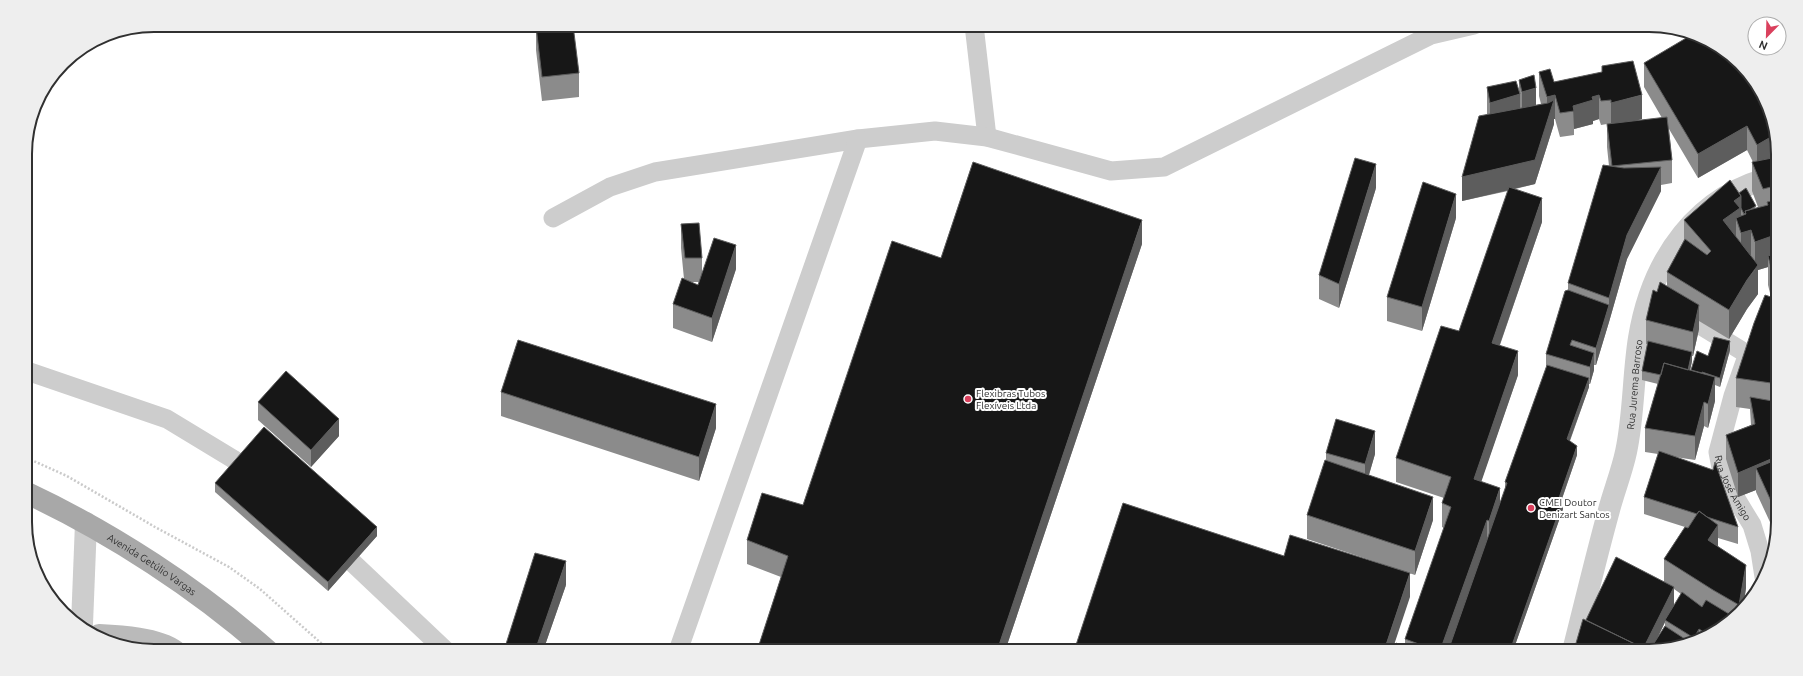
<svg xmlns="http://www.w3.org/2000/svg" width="1803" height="676" viewBox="0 0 1803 676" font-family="Ubuntu,sans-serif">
  <rect width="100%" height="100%" fill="#fff"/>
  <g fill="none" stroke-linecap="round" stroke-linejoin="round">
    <path stroke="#cacaca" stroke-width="2.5" stroke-dasharray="2 2" stroke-linecap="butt" d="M 27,458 L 67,476 L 155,527 L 229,567 L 260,589 L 330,651"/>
    <g stroke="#cdcdcd" stroke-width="19">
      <path d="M 974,25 L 987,137"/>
      <path d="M 553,218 L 610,187 L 655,172 L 858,139 L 935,131 L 987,137 L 1111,171 L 1164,167 L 1431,35 L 1474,25"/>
      <path d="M 1677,311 L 1747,354"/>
      <path id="s1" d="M 1745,362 L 1733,396 L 1718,452 L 1721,468 L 1735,497 L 1752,525 L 1760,551 L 1764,577"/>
      <path d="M 27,371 L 167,419 L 233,459 L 254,476"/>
      <path d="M 335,546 L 446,651"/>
      <path d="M 678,651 L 858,139"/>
    </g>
    <g stroke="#cdcdcd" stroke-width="22">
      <path d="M 82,624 L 86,523"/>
      <path id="s2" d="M 1573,651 C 1585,604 1596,557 1609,510 C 1614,491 1622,471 1626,452 C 1634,415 1633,375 1639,338 C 1652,259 1697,194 1777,176"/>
    </g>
    <path stroke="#bababa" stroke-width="22" d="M 99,635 C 120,636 158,638 175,651"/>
    <path stroke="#a8a8a8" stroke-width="22" id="s3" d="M 27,493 C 112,533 198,589 268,651"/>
  </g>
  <path fill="#8b8b8b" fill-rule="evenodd" d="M 536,26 L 579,73 L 579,97 L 542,101 L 536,50 Z
    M 1644,63 L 1777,137 L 1778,522 L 1776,535 L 1756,492 L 1756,490 L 1738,497 L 1726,459 L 1726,435 L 1751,425 L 1750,409 L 1736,407 L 1736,378 L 1771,297 L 1768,285 L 1768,267 L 1758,270 L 1758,294 L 1747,309 L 1729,339 L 1699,321 L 1699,329 L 1693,356 L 1692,356 L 1692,361 L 1690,370 L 1691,370 L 1708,356 L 1730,350 L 1720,387 L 1715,385 L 1715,401 L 1708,428 L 1704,426 L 1695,460 L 1675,457 L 1738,527 L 1738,544 L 1718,538 L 1718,546 L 1746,588 L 1743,608 L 1728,624 L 1698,641 L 1657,651 L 1574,651 L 1586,620 L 1664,582 L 1664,559 L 1685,527 L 1644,514 L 1644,497 L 1658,454 L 1645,452 L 1645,428 L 1658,384 L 1642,380 L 1642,371 L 1648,344 L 1646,344 L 1646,320 L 1657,292 L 1667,286 L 1667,272 L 1684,240 L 1684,220 L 1739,193 L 1756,208 L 1758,207 L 1752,191 L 1752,162 L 1753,162 L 1747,150 L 1698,178 L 1669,129 L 1672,160 L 1672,183 L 1661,185 L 1661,191 L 1627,259 L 1609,322 L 1596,365 L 1594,365 L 1594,370 L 1590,384 L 1589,384 L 1589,387 L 1570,441 L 1577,455 L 1562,499 L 1563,509 L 1513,651 L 1393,651 L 1405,647 L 1405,639 L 1444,528 L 1442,527 L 1442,503 L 1444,498 L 1396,482 L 1396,458 L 1459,331 L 1508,191 L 1462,201 L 1487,115 L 1487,87 L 1519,93 L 1519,80 L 1536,105 L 1541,104 L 1539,96 L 1539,72 L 1554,82 L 1602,72 L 1602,66 L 1642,119 L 1635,121 L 1662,118 L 1644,87 ZM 1554,119 L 1555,119 L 1560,137 L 1574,135 L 1574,129 L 1593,124 L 1593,121 L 1599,119 L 1601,125 L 1607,124 L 1607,147 L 1609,166 L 1568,283 L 1568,290 L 1546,354 L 1546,368 L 1505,482 L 1505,491 L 1500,503 L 1481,481 L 1518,375 L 1500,345 L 1542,222 L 1515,189 L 1535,184 L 1554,124 ZM 1674,589 L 1681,594 L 1672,610 L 1674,605 ZM 1665,622 L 1665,626 L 1658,637 Z
    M 1376,188 L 1339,308 L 1319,299 L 1319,275 Z
    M 1456,218 L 1422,331 L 1387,321 L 1387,297 Z
    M 681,224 L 702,258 L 702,272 L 736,269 L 712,342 L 673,328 L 673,304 L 684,279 L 681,248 ZM 690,282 L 699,282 L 698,285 Z
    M 1142,244 L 1005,651 L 757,651 L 781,577 L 747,564 L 747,540 L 803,505 L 941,258 Z
    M 501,392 L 716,428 L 699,481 L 501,416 Z
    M 258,402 L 339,436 L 311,467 L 258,420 Z
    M 1326,453 L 1375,454 L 1369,475 L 1433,520 L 1415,575 L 1307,539 L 1307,515 L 1326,460 Z
    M 215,483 L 377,536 L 328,591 L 215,492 Z
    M 566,585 L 543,651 L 506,651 L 506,644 Z"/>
  <path fill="#5d5d5d" d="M 1536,88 L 1536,111 L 1522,116 L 1522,92 Z
    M 1520,94 L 1520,118 L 1490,126 L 1490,103 Z
    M 1555,95 L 1555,119 L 1554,119 L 1554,124 L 1535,184 L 1462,201 L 1462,177 L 1547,121 L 1547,97 Z
    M 1599,95 L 1599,119 L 1593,121 L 1593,124 L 1574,129 L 1573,106 L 1592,97 Z
    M 1642,95 L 1642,119 L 1611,127 L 1611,103 Z
    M 1747,126 L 1747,150 L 1698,178 L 1698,154 Z
    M 1776,134 L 1777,137 L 1777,157 L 1757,169 L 1757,145 Z
    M 1376,164 L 1376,188 L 1339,308 L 1339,284 Z
    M 1661,167 L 1661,191 L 1627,259 L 1609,322 L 1596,365 L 1596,348 L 1609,305 L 1609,298 L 1627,235 Z
    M 1456,194 L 1456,218 L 1422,331 L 1422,307 Z
    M 1741,196 L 1741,225 L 1736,218 L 1736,240 L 1723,220 L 1734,201 Z
    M 1542,198 L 1542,222 L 1492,367 L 1492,343 Z
    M 1142,220 L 1142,244 L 1005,651 L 997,651 Z
    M 1751,230 L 1751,259 L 1741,262 L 1741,233 Z
    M 1775,235 L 1775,264 L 1768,256 L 1768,267 L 1758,270 L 1758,294 L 1747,309 L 1729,339 L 1729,310 L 1747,280 L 1755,270 L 1755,242 Z
    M 736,245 L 736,269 L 712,342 L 712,318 Z
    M 1777,286 L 1777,315 L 1776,316 L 1776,287 Z
    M 1699,305 L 1699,329 L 1693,356 L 1693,332 Z
    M 1730,341 L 1730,350 L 1720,387 L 1720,378 Z
    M 1518,351 L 1518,375 L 1474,503 L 1474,479 Z
    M 1692,352 L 1692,361 L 1686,391 L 1686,382 Z
    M 1594,353 L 1594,370 L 1590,384 L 1590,367 Z
    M 1715,377 L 1715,401 L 1708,428 L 1708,404 Z
    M 1589,378 L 1589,387 L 1567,448 L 1567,439 Z
    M 1704,402 L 1704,426 L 1695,460 L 1695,436 Z
    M 716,404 L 716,428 L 699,481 L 699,457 Z
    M 339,419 L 339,436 L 311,467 L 311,450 Z
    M 1375,431 L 1375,454 L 1365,488 L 1365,464 Z
    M 1577,446 L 1577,455 L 1559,507 L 1559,498 Z
    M 1778,456 L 1778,480 L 1756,468 L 1756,490 L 1738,497 L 1738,473 Z
    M 1500,488 L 1500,512 L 1489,545 L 1489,521 Z
    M 1433,497 L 1433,520 L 1415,575 L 1415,551 Z
    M 1563,500 L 1563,509 L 1513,651 L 1510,651 Z
    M 1487,520 L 1487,544 L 1448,651 L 1440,651 Z
    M 1718,525 L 1718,549 L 1708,540 Z
    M 377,527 L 377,536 L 328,591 L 328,582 Z
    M 566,561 L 566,585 L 543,651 L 535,651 Z
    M 1746,565 L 1746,588 L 1743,608 L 1739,612 L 1739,605 Z
    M 1410,573 L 1410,597 L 1392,651 L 1384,651 Z
    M 1674,587 L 1674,605 L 1666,621 L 1665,620 L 1665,622 L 1651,651 L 1642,651 Z
    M 1699,629 L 1699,640 L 1694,642 L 1694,638 Z"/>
  <path fill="#171717" stroke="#5d5d5d" d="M 545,25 L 573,25 L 579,73 L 542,77 L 536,26 Z
    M 1693,34 L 1746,69 L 1768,105 L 1776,134 L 1757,145 L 1747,126 L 1698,154 L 1644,63 Z
    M 1633,61 L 1642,95 L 1611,103 L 1611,100 L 1601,101 L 1599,95 L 1592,97 L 1593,100 L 1573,106 L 1574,111 L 1560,113 L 1555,95 L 1547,97 L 1539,72 L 1550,69 L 1554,82 L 1602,72 L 1602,66 Z
    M 1534,75 L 1536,88 L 1522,92 L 1519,80 Z
    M 1516,81 L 1520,94 L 1490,103 L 1487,87 Z
    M 1554,100 L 1535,160 L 1462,177 L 1479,116 L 1548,103 Z
    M 1667,117 L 1672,160 L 1612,166 L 1607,124 Z
    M 1777,157 L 1777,239 L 1775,235 L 1755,242 L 1751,230 L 1741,233 L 1736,218 L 1746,214 L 1745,211 L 1768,205 L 1767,202 L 1776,200 L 1771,187 L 1763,189 L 1752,162 Z
    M 1355,158 L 1376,164 L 1339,284 L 1319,275 Z
    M 973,162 L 1142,220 L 997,651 L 757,651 L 788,556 L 747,540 L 762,493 L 803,505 L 892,241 L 941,258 Z
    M 1603,165 L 1624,168 L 1661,167 L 1627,235 L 1609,298 L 1568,283 Z
    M 1730,180 L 1741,196 L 1734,201 L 1740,208 L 1723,220 L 1758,265 L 1747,280 L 1729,310 L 1667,272 L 1685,239 L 1707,255 L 1711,251 L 1684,220 Z
    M 1423,182 L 1456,194 L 1422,307 L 1387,297 Z
    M 1509,187 L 1542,198 L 1492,343 L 1518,351 L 1474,479 L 1500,488 L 1489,521 L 1487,520 L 1440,651 L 1438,651 L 1405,639 L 1451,507 L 1442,503 L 1451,477 L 1396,458 L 1441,326 L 1459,331 Z
    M 1746,188 L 1756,206 L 1749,210 L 1745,211 L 1746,212 L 1744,214 L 1741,208 L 1741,196 L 1739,193 Z
    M 699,223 L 702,258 L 685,258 L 681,224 Z
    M 714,238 L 736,245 L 712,318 L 673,304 L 682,278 L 698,285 Z
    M 1777,253 L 1777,286 L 1776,287 L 1768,256 Z
    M 1660,282 L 1699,305 L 1693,332 L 1646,320 L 1653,290 L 1657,292 Z
    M 1568,290 L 1609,305 L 1596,348 L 1572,340 L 1570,345 L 1594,353 L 1590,367 L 1546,354 L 1565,291 Z
    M 1765,295 L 1777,299 L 1778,384 L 1736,378 L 1754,323 Z
    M 1714,337 L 1730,341 L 1720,378 L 1702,372 L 1702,373 L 1691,370 L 1697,351 L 1708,356 Z
    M 518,340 L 716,404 L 699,457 L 501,392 Z
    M 1648,341 L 1692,352 L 1688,370 L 1664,363 L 1661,375 L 1642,371 Z
    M 1664,363 L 1715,377 L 1708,404 L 1704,402 L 1695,436 L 1645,428 Z
    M 1547,365 L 1589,378 L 1567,439 L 1577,446 L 1559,498 L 1563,500 L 1510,651 L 1448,651 L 1507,483 L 1505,482 Z
    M 286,371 L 339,419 L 311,450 L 258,402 Z
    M 1750,397 L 1778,402 L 1778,456 L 1738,473 L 1726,435 L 1755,424 Z
    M 1336,419 L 1375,431 L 1365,464 L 1326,453 Z
    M 264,427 L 377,527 L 328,582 L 215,483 Z
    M 1659,451 L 1713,470 L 1715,462 L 1738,527 L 1707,517 L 1699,511 L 1697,514 L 1644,497 Z
    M 1778,459 L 1778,512 L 1776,512 L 1756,468 Z
    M 1325,460 L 1433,497 L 1415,551 L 1307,515 Z
    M 1123,503 L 1284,556 L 1290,535 L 1410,573 L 1384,651 L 1074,651 Z
    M 1699,511 L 1718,525 L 1708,540 L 1746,565 L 1739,605 L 1713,590 L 1664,559 L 1685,527 L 1688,528 Z
    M 535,553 L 566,561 L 535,651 L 512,651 L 506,644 Z
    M 1616,557 L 1674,587 L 1643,649 L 1641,647 L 1586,620 Z
    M 1682,592 L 1702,607 L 1706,600 L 1734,617 L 1728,624 L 1708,635 L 1699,629 L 1694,638 L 1665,620 Z
    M 1583,619 L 1641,647 L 1646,651 L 1575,651 L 1574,650 Z
    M 1665,626 L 1691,643 L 1657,651 L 1649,651 Z
    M 1396,643 L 1416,651 L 1393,651 Z"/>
  <g fill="#da405d" stroke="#fff" stroke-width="1.5">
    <circle cx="968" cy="399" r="4"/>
    <circle cx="1531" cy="508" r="4"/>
  </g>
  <g text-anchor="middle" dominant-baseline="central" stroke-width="4" stroke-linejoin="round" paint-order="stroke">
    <g font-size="10" fill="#303030" stroke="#fff">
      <text stroke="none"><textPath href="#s2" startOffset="274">Rua Jurema Barroso</textPath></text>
      <text stroke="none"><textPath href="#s1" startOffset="133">Rua José Amigo</textPath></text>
      <text stroke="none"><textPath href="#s3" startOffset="144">Avenida Getúlio Vargas</textPath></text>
    </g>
    <g font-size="10" fill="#303030" stroke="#fff" text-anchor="start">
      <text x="976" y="393">Flexibras Tubos<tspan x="976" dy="12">Flexíveis Ltda</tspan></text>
      <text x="1539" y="502">CMEI Doutor<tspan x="1539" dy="12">Denizart Santos</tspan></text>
    </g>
  </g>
  <path d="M0 0H1803V676H0ZM154 32H1649A122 122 0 0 1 1771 154V522A122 122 0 0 1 1649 644H154A122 122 0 0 1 32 522V154A122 122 0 0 1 154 32Z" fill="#eee" fill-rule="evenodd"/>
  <path fill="none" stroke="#303030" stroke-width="2" d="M154 32H1649A122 122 0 0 1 1771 154V522A122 122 0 0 1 1649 644H154A122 122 0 0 1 32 522V154A122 122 0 0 1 154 32Z"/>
  <g transform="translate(1767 36) rotate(203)"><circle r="19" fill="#ffffff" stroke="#acacac"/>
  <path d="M0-3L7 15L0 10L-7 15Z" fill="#da405d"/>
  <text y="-6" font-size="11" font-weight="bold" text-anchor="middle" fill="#303030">N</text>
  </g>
</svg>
